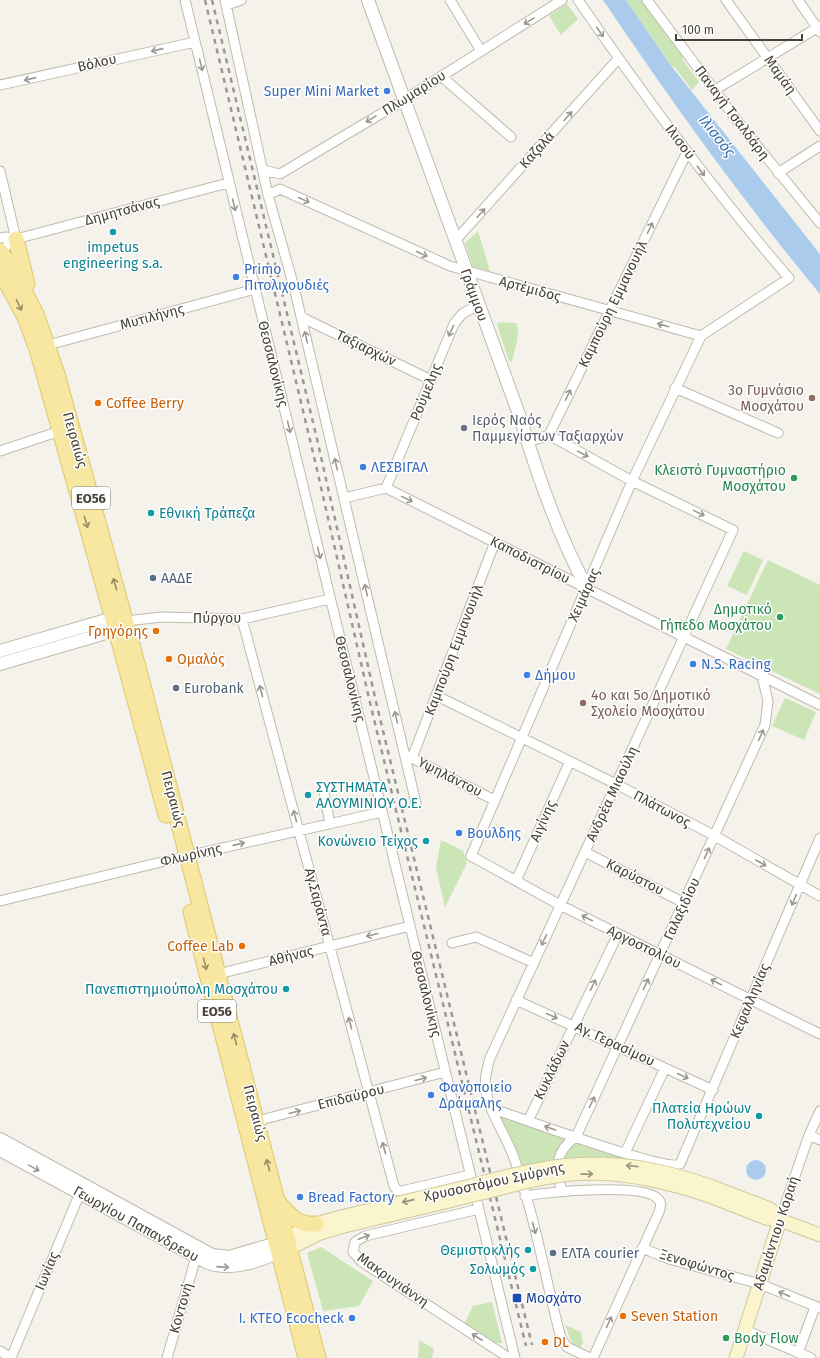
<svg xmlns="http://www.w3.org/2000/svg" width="820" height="1358" viewBox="0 0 820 1358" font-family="'Fira Sans',sans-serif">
  <rect width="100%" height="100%" fill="#f4f2ea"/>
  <path fill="#cbe5b6" d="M 626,0 L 643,0 L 686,56 L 682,59 L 699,82 L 692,90 L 674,66 L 672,67 Z
    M 567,4 L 578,19 L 561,35 L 549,16 Z
    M 478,231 L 490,271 L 473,267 L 465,243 Z
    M 499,322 L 516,323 C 521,335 514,350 512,362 L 509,361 L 498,328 L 497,324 Z
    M 744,551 L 763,560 L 747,595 L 727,586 Z
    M 768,560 L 820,585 L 820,694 L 726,649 Z
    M 785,698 L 816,712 L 804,740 L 772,726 Z
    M 441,840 L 463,851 L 467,863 L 445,907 L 436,867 Z
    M 500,1115 L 568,1139 L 555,1163 L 521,1169 Z
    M 577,1141 L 643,1163 L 561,1161 L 566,1148 Z
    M 321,1247 L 373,1281 L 359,1306 L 323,1311 L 307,1253 Z
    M 492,1302 L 502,1343 L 492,1343 L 464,1325 L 473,1306 Z
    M 565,1325 L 581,1332 L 583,1343 L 580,1348 L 572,1343 Z
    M 419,1340 L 434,1349 L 432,1358 L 418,1358 Z"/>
  <path fill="#abcbec" d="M 603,0 L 626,0 L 669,63 L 820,254 L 820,294 C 742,200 671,101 603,0 Z
    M746 1170a10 10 0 1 1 20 0a10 10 0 1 1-20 0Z"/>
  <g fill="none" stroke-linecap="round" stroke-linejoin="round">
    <defs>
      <path id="minor" d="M 185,0 L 515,1358
        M 225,0 L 268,195 L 294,287 L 416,803
        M 450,0 L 481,51
        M 647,0 L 745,131 L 820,223
        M 726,0 L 820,131
        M 798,0 L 820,32
        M 227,5 L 241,0
        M 441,76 L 511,137
        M 0,85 L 195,42
        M 715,90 L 820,26
        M 263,170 L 280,174 L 404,100 L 562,0
        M 0,171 L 16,239
        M 778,173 L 820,146
        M 268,195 L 280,189 L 450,266 L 701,336 L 789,278 C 713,190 644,96 578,0
        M 0,238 L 6,237 L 16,239
        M 455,241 L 618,59
        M 0,251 L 16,239 L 228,183
        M 301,317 L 431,380
        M 701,336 L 632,481 L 471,856 L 560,905 L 820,1034
        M 48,345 L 255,289
        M 675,388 L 778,433
        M 549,435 L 632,481 L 733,530 L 490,1058 C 487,1069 484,1079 486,1091 C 490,1114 506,1135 514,1158 C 535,1216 545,1278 561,1338 L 567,1347 L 590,1358
        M 528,442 L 549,435 L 687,152
        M 0,451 L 60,431
        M 386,488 L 454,324 L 462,314 L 478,305
        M 344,498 L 386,488 L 820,705
        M 242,619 L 394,1186 L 398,1191 L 402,1191 L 470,1175
        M 126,621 L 162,617 L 242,619 L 330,599
        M 437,696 L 616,784 L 715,836 L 820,896
        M 408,756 L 494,800
        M 412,758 L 495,542
        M 323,787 L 330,824
        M 585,852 L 684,903
        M 516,881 L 570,761
        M 0,901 L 178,858 L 382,812
        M 452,943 L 476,937 L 534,963
        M 218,974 L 410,926
        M 516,1000 L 713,1090
        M 491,1108 C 515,1116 666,1172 680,1164 L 820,838
        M 257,1121 L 445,1072
        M 528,1121 L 618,934
        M 809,1135 L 820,1140
        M 625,1153 L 665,1068
        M 563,1191 C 552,1171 557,1149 576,1137 L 765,725 L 768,701 L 762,676
        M 525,1196 C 548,1192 641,1183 657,1198 C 662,1202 661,1206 659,1212 L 593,1358
        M 479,1209 L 365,1236 L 355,1242 L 353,1252 L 362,1262 L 509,1358
        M 780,1220 L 809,1135 L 820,1111
        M 642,1248 L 669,1259 L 760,1284 L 820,1308
        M 745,1330 L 811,1358
        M 0,1351 L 11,1358
        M 798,1353 L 815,1307
        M 11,1358 L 82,1188
        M 167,1358 L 196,1257"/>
      <path id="tertiary" d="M 368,0 L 521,420 C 538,477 558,535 587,588
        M 0,651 L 113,618 L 120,620
        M 0,664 L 116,630 L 122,625
        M 0,1139 L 212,1255 L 229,1257 L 277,1243
        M 0,1150 L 208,1263 C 234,1272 262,1260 286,1249"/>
      <path id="secondary" d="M 710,1186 L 770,1209 L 780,1220
        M 707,1195 L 766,1218 L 780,1220 L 820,1235
        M 278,1242 L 316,1224 L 341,1217
        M 290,1248 L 320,1233 L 344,1226
        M 736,1358 L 780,1220"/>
      <path id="primary" d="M 16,239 L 27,284
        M 0,251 L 15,273 L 36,314 L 57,374 L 138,667 L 318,1358
        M 0,271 L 25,317 L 37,349 L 116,630 L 166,815
        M 191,912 L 306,1358
        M 279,1203 C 289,1215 299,1226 316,1224"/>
    </defs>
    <use href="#minor" stroke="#bfbbad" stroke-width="11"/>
    <use href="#tertiary" stroke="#bfbbad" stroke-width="14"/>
    <use href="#secondary" stroke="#d0c89d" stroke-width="15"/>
    <use href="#primary" stroke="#dcc770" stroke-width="17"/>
    <use href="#minor" stroke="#fff" stroke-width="9"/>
    <use href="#tertiary" stroke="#fff" stroke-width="12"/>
    <use href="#secondary" stroke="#fbf5cd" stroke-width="13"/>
    <use href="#primary" stroke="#f7e7a0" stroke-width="15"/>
    <path stroke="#989898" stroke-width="2.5" stroke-dasharray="5 5" stroke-linecap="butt" d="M 205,0 L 315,461 L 371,707 L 526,1346
      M 212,0 L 317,439 L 377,706 L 532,1345"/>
    <defs>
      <path id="secondary-bridge" d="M 341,1217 C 385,1206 430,1196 474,1185 C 512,1175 551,1164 591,1164 C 635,1164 668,1172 710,1186
        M 344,1226 C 389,1215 433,1205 477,1194 C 514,1185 550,1174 588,1173 C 630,1173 667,1182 707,1195"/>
    </defs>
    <use href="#secondary-bridge" stroke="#d0c89d" stroke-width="15" stroke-linecap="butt"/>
    <use href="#secondary-bridge" stroke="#fbf5cd" stroke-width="13"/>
  </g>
  <defs><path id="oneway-shaft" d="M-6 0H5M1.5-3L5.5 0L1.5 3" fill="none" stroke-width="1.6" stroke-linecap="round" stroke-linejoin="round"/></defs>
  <g stroke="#9a9892">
    <use href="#oneway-shaft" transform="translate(529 21) rotate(148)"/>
    <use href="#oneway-shaft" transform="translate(600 32) rotate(55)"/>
    <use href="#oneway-shaft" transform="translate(157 50) rotate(167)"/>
    <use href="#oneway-shaft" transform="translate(201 65) rotate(76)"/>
    <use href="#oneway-shaft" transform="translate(30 79) rotate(167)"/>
    <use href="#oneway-shaft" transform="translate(568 116) rotate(-48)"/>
    <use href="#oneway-shaft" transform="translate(371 119) rotate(148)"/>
    <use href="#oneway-shaft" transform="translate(701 171) rotate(53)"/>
    <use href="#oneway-shaft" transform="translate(304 200) rotate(25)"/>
    <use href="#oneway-shaft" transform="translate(234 205) rotate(76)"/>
    <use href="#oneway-shaft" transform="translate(481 213) rotate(-48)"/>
    <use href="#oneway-shaft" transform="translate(650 228) rotate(-64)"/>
    <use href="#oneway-shaft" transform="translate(422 254) rotate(25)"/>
    <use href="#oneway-shaft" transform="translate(663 325) rotate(-164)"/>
    <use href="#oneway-shaft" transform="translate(451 331) rotate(115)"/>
    <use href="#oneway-shaft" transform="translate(306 337) rotate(-103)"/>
    <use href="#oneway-shaft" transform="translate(568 395) rotate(-64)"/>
    <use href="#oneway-shaft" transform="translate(289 427) rotate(76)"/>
    <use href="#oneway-shaft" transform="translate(583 454) rotate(28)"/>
    <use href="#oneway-shaft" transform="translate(336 464) rotate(-103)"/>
    <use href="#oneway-shaft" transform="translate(407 499) rotate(26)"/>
    <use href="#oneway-shaft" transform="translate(699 513) rotate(26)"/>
    <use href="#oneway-shaft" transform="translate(319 553) rotate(76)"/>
    <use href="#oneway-shaft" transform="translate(366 590) rotate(-103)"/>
    <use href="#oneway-shaft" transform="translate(261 691) rotate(-105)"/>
    <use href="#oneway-shaft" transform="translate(396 717) rotate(-103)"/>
    <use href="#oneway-shaft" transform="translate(761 735) rotate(-66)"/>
    <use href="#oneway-shaft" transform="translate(295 816) rotate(-105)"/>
    <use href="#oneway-shaft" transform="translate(239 844) rotate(-13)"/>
    <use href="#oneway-shaft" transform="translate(707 853) rotate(-65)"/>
    <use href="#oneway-shaft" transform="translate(761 863) rotate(30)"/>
    <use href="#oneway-shaft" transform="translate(794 900) rotate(113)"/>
    <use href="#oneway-shaft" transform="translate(587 918) rotate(-153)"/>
    <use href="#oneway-shaft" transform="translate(372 935) rotate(166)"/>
    <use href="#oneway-shaft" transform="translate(544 940) rotate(115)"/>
    <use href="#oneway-shaft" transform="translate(716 982) rotate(-153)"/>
    <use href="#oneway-shaft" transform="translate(646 984) rotate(-64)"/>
    <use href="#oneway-shaft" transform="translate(593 985) rotate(-64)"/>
    <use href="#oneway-shaft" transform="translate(552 1016) rotate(24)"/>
    <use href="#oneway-shaft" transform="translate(350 1023) rotate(-105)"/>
    <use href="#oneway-shaft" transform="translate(683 1076) rotate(25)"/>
    <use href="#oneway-shaft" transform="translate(421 1079) rotate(-15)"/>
    <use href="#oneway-shaft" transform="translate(592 1102) rotate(-65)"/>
    <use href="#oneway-shaft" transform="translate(295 1112) rotate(-14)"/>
    <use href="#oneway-shaft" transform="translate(550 1128) rotate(-161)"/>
    <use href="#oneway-shaft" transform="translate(384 1148) rotate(-105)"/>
    <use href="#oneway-shaft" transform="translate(34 1168) rotate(29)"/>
    <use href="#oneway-shaft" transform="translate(534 1228) rotate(75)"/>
    <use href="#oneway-shaft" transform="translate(364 1237) rotate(-21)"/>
    <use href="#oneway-shaft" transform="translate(223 1267) rotate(4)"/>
    <use href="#oneway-shaft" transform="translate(784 1294) rotate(-157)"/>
    <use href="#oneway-shaft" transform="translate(609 1322) rotate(-66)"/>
    <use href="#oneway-shaft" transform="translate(477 1337) rotate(-147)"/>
  </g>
  <g stroke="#978d67">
    <use href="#oneway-shaft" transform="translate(19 305) rotate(64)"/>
    <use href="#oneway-shaft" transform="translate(86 522) rotate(74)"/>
    <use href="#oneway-shaft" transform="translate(115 584) rotate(-106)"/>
    <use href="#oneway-shaft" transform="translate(205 964) rotate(76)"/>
    <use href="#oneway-shaft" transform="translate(235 1039) rotate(-105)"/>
    <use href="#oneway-shaft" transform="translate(268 1165) rotate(-105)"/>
  </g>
  <g stroke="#99937c">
    <use href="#oneway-shaft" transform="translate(632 1166) rotate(-174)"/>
    <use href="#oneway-shaft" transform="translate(587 1174) rotate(-1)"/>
    <use href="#oneway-shaft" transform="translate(408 1201) rotate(167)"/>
  </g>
  <g fill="#3f7fe0" stroke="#fff" stroke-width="1.5">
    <circle cx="387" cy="91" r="4"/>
    <circle cx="236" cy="277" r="4"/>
    <circle cx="363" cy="467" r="4"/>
    <circle cx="693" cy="664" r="4"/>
    <circle cx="527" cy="675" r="4"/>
    <circle cx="459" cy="833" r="4"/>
    <circle cx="431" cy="1095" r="4"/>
    <circle cx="300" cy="1197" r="4"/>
    <circle cx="352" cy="1318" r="4"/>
  </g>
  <g fill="#0f9aa8" stroke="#fff" stroke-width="1.5">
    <circle cx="113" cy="232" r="4"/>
    <circle cx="151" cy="513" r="4"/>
    <circle cx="308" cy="795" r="4"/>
    <circle cx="426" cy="841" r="4"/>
    <circle cx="286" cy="989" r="4"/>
    <circle cx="759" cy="1116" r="4"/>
    <circle cx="528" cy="1250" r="4"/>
    <circle cx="533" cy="1269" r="4"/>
  </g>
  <g fill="#8d6e63" stroke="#fff" stroke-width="1.5">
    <circle cx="812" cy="398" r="4"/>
    <circle cx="583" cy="703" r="4"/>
  </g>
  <g fill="#e8710a" stroke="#fff" stroke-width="1.5">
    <circle cx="98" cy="403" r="4"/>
    <circle cx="156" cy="631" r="4"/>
    <circle cx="169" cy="659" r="4"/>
    <circle cx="242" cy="946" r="4"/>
    <circle cx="623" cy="1316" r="4"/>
    <circle cx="545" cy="1342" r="4"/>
  </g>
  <circle fill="#6b7280" stroke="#fff" stroke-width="1.5" cx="464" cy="428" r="4"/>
  <g fill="#2e9e5b" stroke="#fff" stroke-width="1.5">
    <circle cx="794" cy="478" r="4"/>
    <circle cx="780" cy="617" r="4"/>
    <circle cx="726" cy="1338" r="4"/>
  </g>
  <g fill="#5c6f8a" stroke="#fff" stroke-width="1.5">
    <circle cx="153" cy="578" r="4"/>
    <circle cx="176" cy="688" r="4"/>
    <circle cx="553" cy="1253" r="4"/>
  </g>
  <rect fill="#1a4fb4" stroke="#fff" stroke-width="1.5" x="512" y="1293" width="10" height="10" rx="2"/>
  <g text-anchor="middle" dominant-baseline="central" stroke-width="3" stroke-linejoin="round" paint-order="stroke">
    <g fill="#fff" stroke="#7f7b74" stroke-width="1">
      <rect x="72" y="487" width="38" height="22" rx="3"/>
      <rect x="198" y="1000" width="38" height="22" rx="3"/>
    </g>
    <g font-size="13" font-weight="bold" fill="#484339">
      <text x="91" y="498">ΕΟ56</text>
      <text x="217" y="1011">ΕΟ56</text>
    </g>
    <g font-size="14" fill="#484339" stroke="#fff">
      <text transform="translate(97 63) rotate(-13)">Βόλου</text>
      <text transform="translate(780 75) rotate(54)">Μαμάη</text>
      <text transform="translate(414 93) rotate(-32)">Πλωμαρίου</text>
      <text transform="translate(732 113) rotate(53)">Παναγή Τσαλδάρη</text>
      <text transform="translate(680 142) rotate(53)">Ιλισού</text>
      <text transform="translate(537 150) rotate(-48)">Καζαλά</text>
      <text transform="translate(122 211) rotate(-15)">Δημητσάνας</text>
      <text transform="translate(530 289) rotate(15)">Αρτέμιδος</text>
      <text transform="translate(474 295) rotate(70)">Γράμμου</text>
      <text transform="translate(613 304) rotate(-64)">Καμπούρη Εμμανουήλ</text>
      <text transform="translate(152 317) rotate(-15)">Μυτιλήνης</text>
      <text transform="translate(366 348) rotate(26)">Ταξιαρχών</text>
      <text transform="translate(273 364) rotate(76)">Θεσσαλονίκης</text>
      <text transform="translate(426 392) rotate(-68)">Ρούμελης</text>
      <text transform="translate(75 440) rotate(74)">Πειραιώς</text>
      <text transform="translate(530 560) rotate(27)">Καποδιστρίου</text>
      <text transform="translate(584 595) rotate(-66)">Χειμάρας</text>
      <text x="217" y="618">Πύργου</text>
      <text transform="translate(454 650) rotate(-69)">Καμπούρη Εμμανουήλ</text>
      <text transform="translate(350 679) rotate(76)">Θεσσαλονίκης</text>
      <text transform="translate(450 777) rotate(27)">Υψηλάντου</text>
      <text transform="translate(612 794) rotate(-65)">Ανδρέα Μιαούλη</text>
      <text transform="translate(173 799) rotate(75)">Πειραιώς</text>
      <text transform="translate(662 809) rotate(28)">Πλάτωνος</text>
      <text transform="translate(543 821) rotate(-66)">Αιγίνης</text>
      <text transform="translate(191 855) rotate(-13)">Φλωρίνης</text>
      <text transform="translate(635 877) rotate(27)">Καρύστου</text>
      <text transform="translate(318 902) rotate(75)">Αγ.Σαράντα</text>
      <text transform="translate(682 909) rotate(-65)">Γαλαξιδίου</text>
      <text transform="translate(644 947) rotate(26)">Αργοστολίου</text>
      <text transform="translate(291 956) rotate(-14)">Αθήνας</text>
      <text transform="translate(426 994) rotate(76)">Θεσσαλονίκης</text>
      <text transform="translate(750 1001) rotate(-67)">Κεφαλληνίας</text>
      <text transform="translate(615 1044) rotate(25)">Αγ. Γερασίμου</text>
      <text transform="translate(552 1070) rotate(-64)">Κυκλάδων</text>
      <text transform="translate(351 1097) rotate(-14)">Επιδαύρου</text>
      <text transform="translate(255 1113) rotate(75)">Πειραιώς</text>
      <text transform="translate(494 1182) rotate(-12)">Χρυσοστόμου Σμύρνης</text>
      <text transform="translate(136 1224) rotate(29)">Γεωργίου Παπανδρεου</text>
      <text transform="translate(776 1233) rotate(-72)">Αδαμάντιου Κοραή</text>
      <text transform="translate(697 1265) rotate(17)">Ξενοφώντος</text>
      <text transform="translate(47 1271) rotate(-67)">Ιωνίας</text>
      <text transform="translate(393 1280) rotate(35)">Μακρυγιάννη</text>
      <text transform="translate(181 1308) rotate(-74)">Κοντονή</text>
    </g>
    <g font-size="14" fill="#366cbe" stroke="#fff" text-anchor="start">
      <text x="379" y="91" text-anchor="end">Super Mini Market</text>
      <text x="244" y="269">Primo<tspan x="244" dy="16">Πιτολιχουδιές</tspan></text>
      <text x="371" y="467">ΛΕΣΒΙΓΑΛ</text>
      <text x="701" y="664">N.S. Racing</text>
      <text x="535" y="675">Δήμου</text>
      <text x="467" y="833">Βουλδης</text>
      <text x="439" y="1087">Φανοποιείο<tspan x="439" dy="16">Δράμαλης</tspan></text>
      <text x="308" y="1197">Bread Factory</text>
      <text x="344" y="1318" text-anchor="end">Ι. ΚΤΕΟ Ecocheck</text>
    </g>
    <g font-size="14" fill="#0d838f" stroke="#fff" text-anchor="end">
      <text x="113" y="247" text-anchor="middle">impetus<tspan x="113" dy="16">engineering s.a.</tspan></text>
      <text x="159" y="513" text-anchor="start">Εθνική Τράπεζα</text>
      <text x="316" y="787" text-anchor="start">ΣΥΣΤΗΜΑΤΑ<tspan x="316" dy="16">ΑΛΟΥΜΙΝΙΟΥ Ο.Ε.</tspan></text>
      <text x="418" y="841">Κονώνειο Τείχος</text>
      <text x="278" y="989">Πανεπιστημιούπολη Μοσχάτου</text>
      <text x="751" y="1108">Πλατεία Ηρώων<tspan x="751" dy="16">Πολυτεχνείου</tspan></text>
      <text x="520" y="1250">Θεμιστοκλής</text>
      <text x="525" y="1269">Σολωμός</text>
    </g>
    <g font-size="14" fill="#785e54" stroke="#fff" text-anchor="end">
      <text x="804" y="390">3o Γυμνάσιο<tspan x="804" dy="16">Μοσχάτου</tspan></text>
      <text x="591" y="695" text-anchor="start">4ο και 5ο Δημοτικό<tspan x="591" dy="16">Σχολείο Μοσχάτου</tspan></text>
    </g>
    <g font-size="14" fill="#c56008" stroke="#fff" text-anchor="start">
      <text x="106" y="403">Coffee Berry</text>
      <text x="148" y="631" text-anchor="end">Γρηγόρης</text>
      <text x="177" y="659">Ομαλός</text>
      <text x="234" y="946" text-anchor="end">Coffee Lab</text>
      <text x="631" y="1316">Seven Station</text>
      <text x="553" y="1342">DL</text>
    </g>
    <g font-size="14" fill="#5b616d" stroke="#fff" text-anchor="start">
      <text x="472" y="420">Ιερός Ναός<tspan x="472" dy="16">Παμμεγίστων Ταξιαρχών</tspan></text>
    </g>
    <g font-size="14" fill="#27864d" stroke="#fff" text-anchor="end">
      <text x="786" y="470">Κλειστό Γυμναστήριο<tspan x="786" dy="16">Μοσχάτου</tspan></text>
      <text x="772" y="609">Δημοτικό<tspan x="772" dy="16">Γήπεδο Μοσχάτου</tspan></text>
      <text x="734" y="1338" text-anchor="start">Body Flow</text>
    </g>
    <g font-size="14" fill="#4e5e75" stroke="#fff" text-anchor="start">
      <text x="161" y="578">ΑΑΔΕ</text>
      <text x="184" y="688">Eurobank</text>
      <text x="561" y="1253">ΕΛΤΑ courier</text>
    </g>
    <g font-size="14" fill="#164399" stroke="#fff" text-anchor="start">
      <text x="526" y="1298">Μοσχάτο</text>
    </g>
    <g font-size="15" font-style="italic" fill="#3870ad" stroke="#fff">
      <text transform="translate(717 136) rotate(52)">Ιλισσός</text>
    </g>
  </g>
  <path d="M676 34v6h126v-6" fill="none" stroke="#484339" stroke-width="2"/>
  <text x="682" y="34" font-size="12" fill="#484339" stroke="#ffffff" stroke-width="3" paint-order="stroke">100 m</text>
</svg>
